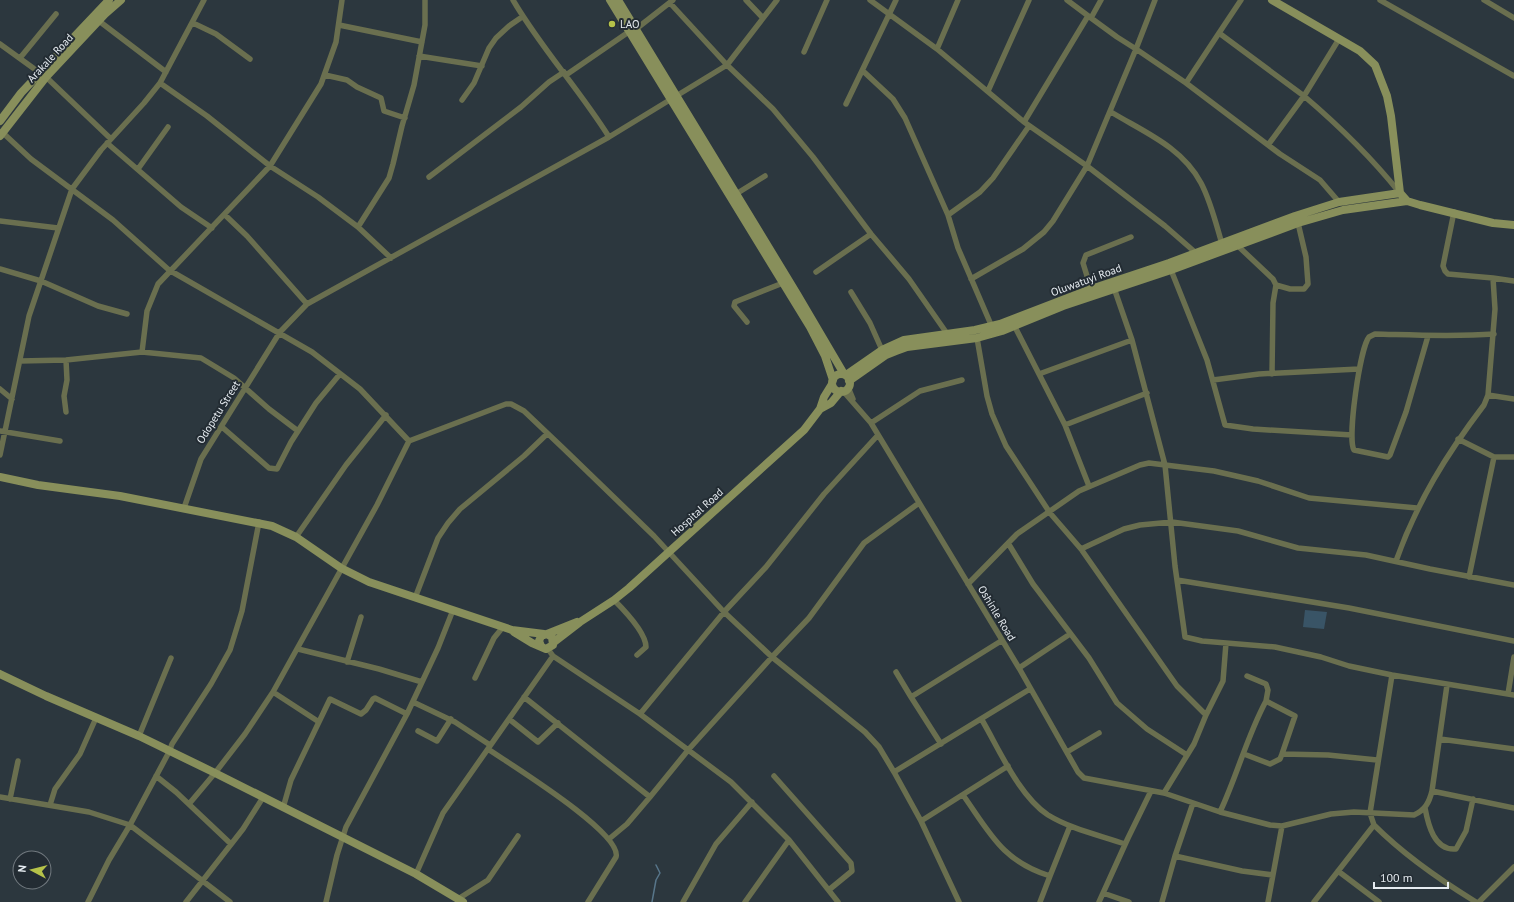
<svg xmlns="http://www.w3.org/2000/svg" width="1514" height="902" viewBox="0 0 1514 902" font-family="'PT Sans',sans-serif">
  <rect width="100%" height="100%" fill="#2c373e"/>
  <path fill="#395466" d="M 1305,610 L 1327,612 L 1324,629 L 1303,627 Z"/>
  <g fill="none" stroke-linecap="round" stroke-linejoin="round">
    <path stroke="#58768a" stroke-width="1.5" d="M 652,902 L 656,880 L 660,873 L 656,865"/>
    <path stroke="#6a6f4f" stroke-width="5.5" d="M 513,0 C 541,48 579,89 609,137
      M 746,0 L 763,18
      M 777,0 L 727,65 L 773,109 L 813,157 L 871,234 L 909,279 L 948,335
      M 870,0 L 937,49 L 1024,122 L 1087,166 L 1165,226 L 1196,253
      M 1067,0 L 1091,18 L 1101,0
      M 1155,0 L 1136,49 L 1186,83 L 1280,154 L 1320,180 L 1339,202
      M 1380,0 L 1514,76
      M 1484,0 L 1514,18
      M 99,21 L 166,72
      M 193,23 L 216,34 L 250,59
      M 339,25 L 422,42
      M 636,29 L 673,0
      M 1219,33 L 1241,0
      M 0,44 L 40,73
      M 937,49 L 958,0
      M 804,52 L 827,0
      M 419,56 L 482,66
      M 20,58 L 56,14
      M 863,71 L 893,99 L 905,118 L 948,215 L 958,248 L 992,327
      M 325,75 L 347,80 L 357,87 L 381,98 L 384,111 L 405,118
      M 566,75 L 630,31
      M 46,77 L 111,139
      M 160,83 L 207,116 L 270,166 L 318,197 L 358,227 L 391,258
      M 1186,83 L 1219,33 L 1304,96 L 1339,39
      M 988,91 L 1029,0
      M 462,100 L 474,83 L 489,48 L 496,38 L 509,26 L 522,17
      M 846,104 L 896,0
      M 1111,112 C 1144,132 1182,147 1201,183 C 1211,202 1216,224 1222,244
      M 1024,122 L 1088,16
      M 2,132 L 31,159 L 113,220 L 169,270 L 312,352 L 360,389 L 409,441
      M 107,143 L 181,207 L 212,228
      M 1268,145 L 1304,96 C 1338,125 1371,157 1399,192
      M 138,169 L 168,127
      M 429,177 L 521,107 L 549,82 L 564,72
      M 736,194 L 765,176
      M 225,215 L 247,236 L 307,304
      M 948,215 L 980,192 L 993,178 L 1029,126
      M 0,221 L 58,228
      M 358,227 L 389,178 L 393,164 L 402,126 L 414,85 L 425,25 L 425,0
      M 1238,246 L 1273,279 L 1276,285 L 1273,303 L 1272,374
      M 0,269 L 41,281 L 98,306 L 127,314
      M 1171,270 L 1207,360 L 1225,425 L 1253,429 L 1352,435
      M 816,272 L 871,234
      M 1493,278 L 1514,281
      M 971,279 L 1023,249 L 1044,232 L 1053,221 L 1087,166 L 1136,49 L 1117,37 L 1091,18
      M 1276,285 L 1290,289 L 1304,289 L 1308,284 L 1306,257 L 1298,223
      M 1114,288 L 1132,340 L 1165,465 L 1175,566 L 1185,637 L 1202,641 L 1275,647 L 1321,657 L 1349,666 L 1392,675 L 1514,695
      M 1091,289 L 1083,263 L 1086,255 L 1131,237
      M 851,292 L 870,323 L 882,350
      M 747,322 L 734,306 L 735,302 L 783,283
      M 1015,327 L 1065,425 L 1089,486
      M 1428,336 L 1406,412 L 1390,455 L 1388,457 L 1354,450 C 1347,439 1360,348 1369,337 L 1375,334 C 1415,335 1454,337 1494,334
      M 977,338 L 987,396 L 992,414 L 1006,446 L 1050,513 L 1081,549 L 1177,686 L 1206,715 L 1194,744 L 1164,793
      M 142,352 L 147,311 L 158,284 L 270,166 L 321,84 L 336,42 L 342,0
      M 66,360 L 67,380 L 64,396 L 66,412
      M 20,361 L 66,360 L 142,352 L 201,358 L 234,378 L 269,409 L 298,431
      M 1039,374 L 1132,340
      M 1213,380 L 1259,374 L 1359,369
      M 848,387 L 853,399
      M 0,389 L 12,399
      M 843,391 L 871,423 L 1019,668 L 1078,772 L 1084,778 L 1164,793 L 1220,812 L 1270,825 L 1282,826 L 1331,814 L 1354,812 L 1414,815 C 1425,810 1429,803 1432,791 L 1447,685
      M 1488,395 L 1514,399
      M 871,423 L 920,391 L 962,380
      M 1065,425 L 1147,393
      M 222,427 L 269,468 L 277,469 L 291,442 L 316,403 L 340,374
      M 0,431 L 60,441
      M 1458,439 L 1494,457 L 1514,457
      M 0,455 L 29,316 L 72,189 L 101,150 L 144,103 L 160,83 L 204,0
      M 184,508 L 201,459 L 280,332 L 307,304 L 609,137 L 727,65 L 670,3
      M 296,537 L 346,465 L 386,415
      M 1008,543 L 1033,584 L 1089,658 L 1117,703 L 1147,729 L 1187,755
      M 1081,549 L 1124,529 L 1140,525 L 1172,522 L 1238,531 L 1298,548 L 1366,555 L 1430,569 L 1514,585
      M 1396,561 C 1417,502 1446,455 1484,405 L 1488,395 L 1495,309 L 1493,278 L 1448,274 L 1445,271 L 1443,266 L 1454,212
      M 1469,577 L 1494,457
      M 1177,580 L 1349,608 L 1514,641
      M 968,584 L 1017,534 L 1079,491 L 1140,465 L 1149,463 L 1214,471 L 1258,481 L 1309,498 L 1417,508
      M 415,598 L 438,538 L 448,523 L 460,509 L 524,456 L 547,434
      M 614,600 C 624,610 646,633 646,647 L 637,655
      M 298,649 L 379,669 L 422,682
      M 548,649 L 553,656 L 640,714 L 731,782 L 789,840 L 838,902
      M 347,662 L 361,617
      M 1019,668 L 1070,634
      M 896,672 L 911,697
      M 1247,676 L 1266,684 L 1268,690 L 1266,701 L 1295,716 L 1282,754 L 1328,755 L 1377,760
      M 475,678 L 494,638 L 503,627
      M 273,692 L 319,722
      M 1508,694 L 1514,657
      M 524,697 L 650,797 L 627,824 L 609,839
      M 413,702 L 455,722 L 490,745
      M 1206,715 L 1223,681 L 1226,643
      M 509,719 L 538,742 L 558,723
      M 982,720 C 999,749 1019,796 1048,815 C 1071,829 1099,835 1125,844
      M 418,731 L 437,741 L 451,719
      M 139,736 L 171,658
      M 1440,739 L 1514,749
      M 941,744 L 911,697 L 1001,641
      M 488,749 C 508,763 623,833 616,857 L 588,902
      M 1067,752 L 1099,733
      M 1244,754 L 1270,764 L 1280,759 L 1282,754
      M 894,772 L 879,747 L 865,732 L 772,657 L 809,618 L 864,543 L 919,503
      M 156,776 L 176,792 L 231,844
      M 774,776 L 851,863 L 852,871 L 830,889
      M 1432,791 L 1514,808
      M 963,795 C 990,833 1002,861 1050,876 L 1070,826
      M 0,797 L 89,812 L 130,825 L 109,860 L 88,902
      M 650,797 L 689,749 L 772,657 L 724,612 L 766,567 L 824,494 L 878,435
      M 10,799 L 18,761
      M 189,804 L 215,773 L 245,734 L 273,692 L 377,505 L 409,441 L 506,404 L 511,404 L 524,411 L 564,449 L 654,536 L 724,612 L 640,714
      M 50,805 L 55,789 L 80,754 L 96,718
      M 283,808 L 291,780 L 330,699 L 361,714 L 366,710 L 373,699 L 375,698 L 407,714
      M 1425,808 C 1428,824 1434,851 1456,849 L 1466,831 L 1473,799
      M 1220,812 C 1237,776 1247,736 1266,701
      M 921,821 L 1008,766
      M 1374,825 C 1404,855 1440,880 1476,902
      M 1175,856 L 1242,871 L 1273,875
      M 1338,871 L 1379,902
      M 416,874 L 443,813 L 553,656
      M 1103,893 L 1129,902
      M 458,899 L 488,880 L 518,836
      M 186,902 L 243,829 L 262,799
      M 230,902 L 130,825 L 169,752 L 172,744 L 211,684 L 230,650 L 242,611 L 259,522
      M 326,902 L 337,855 L 346,827 L 407,714 L 438,648 L 453,610
      M 683,902 L 716,844 L 752,802
      M 745,902 L 789,840
      M 959,902 L 921,821 L 894,772 L 1030,689
      M 1040,902 L 1050,876
      M 1099,902 L 1128,838 L 1151,791
      M 1162,902 L 1175,856 L 1193,803
      M 1268,902 L 1282,826
      M 1314,902 L 1374,825 L 1370,813 L 1392,675
      M 1479,902 L 1514,867"/>
    <path stroke="#888f5b" stroke-width="8" d="M 610,0 L 810,327 L 825,356 L 833,380
      M 618,0 L 797,294 L 844,374
      M 1272,0 L 1360,51 L 1375,65 L 1387,96 L 1391,116 L 1400,193 L 1407,201 L 1420,205 L 1493,223 L 1514,225
      M 0,121 L 21,93 L 109,0
      M 0,136 L 46,77 L 105,14 L 121,0
      M832 383a9 9 0 1 1 18 0a9 9 0 1 1-18 0Z
      M 846,375 L 882,350 L 904,340 L 975,330 L 1000,324 L 1091,289 L 1169,263 L 1295,216 L 1339,202 L 1400,193
      M 849,381 L 886,355 L 896,351 L 907,347 L 977,338 L 1002,331 L 1063,306 L 1171,270 L 1298,223 L 1343,210 L 1407,201
      M 820,409 L 831,403 L 841,391
      M 0,477 L 38,485 L 120,496 L 272,526 L 296,537 L 341,568 L 369,582 L 512,630 L 544,634
      M 514,632 L 532,643 L 546,649 L 553,645 L 552,637 L 547,634 L 541,636 L 539,641 L 541,646
      M 547,634 L 577,622
      M 554,642 L 580,622 L 614,600 L 629,588 L 804,430 L 820,409 L 824,397 L 832,384
      M 0,674 L 46,696 L 139,736 L 215,773 L 416,874 L 463,902"/>
  </g>
  <circle fill="#b5c249" stroke="#232c33" stroke-width="1.5" cx="612" cy="24" r="4"/>
  <g text-anchor="middle" dominant-baseline="central" stroke-width="4" stroke-linejoin="round" paint-order="stroke">
    <g font-size="11" fill="#e6ecf1" stroke="#232c33" text-anchor="start">
      <text x="620" y="24">LAO</text>
    </g>
    <g font-size="11" fill="#e6ecf1" stroke="#232c33">
      <text transform="translate(50 58) rotate(-47)">Arakale Road</text>
      <text transform="translate(1086 280) rotate(-20)">Oluwatuyi Road</text>
      <text transform="translate(218 412) rotate(-58)">Odopetu Street</text>
      <text transform="translate(697 512) rotate(-42)">Hospital Road</text>
      <text transform="translate(997 613) rotate(59)">Oshinle Road</text>
    </g>
  </g>
  <g transform="translate(32 870) rotate(277)"><circle r="19" fill="#232c33" stroke="#71797f"/>
  <path d="M0-3L7 15L0 10L-7 15Z" fill="#b5c249"/>
  <text y="-6" font-size="11" font-weight="bold" text-anchor="middle" fill="#e6ecf1">N</text>
  </g>
  <path d="M1374 882v6h74v-6" fill="none" stroke="#e6ecf1" stroke-width="2"/>
  <text x="1380" y="882" font-size="12" fill="#e6ecf1" stroke="#232c33" stroke-width="3" paint-order="stroke">100 m</text>
</svg>
